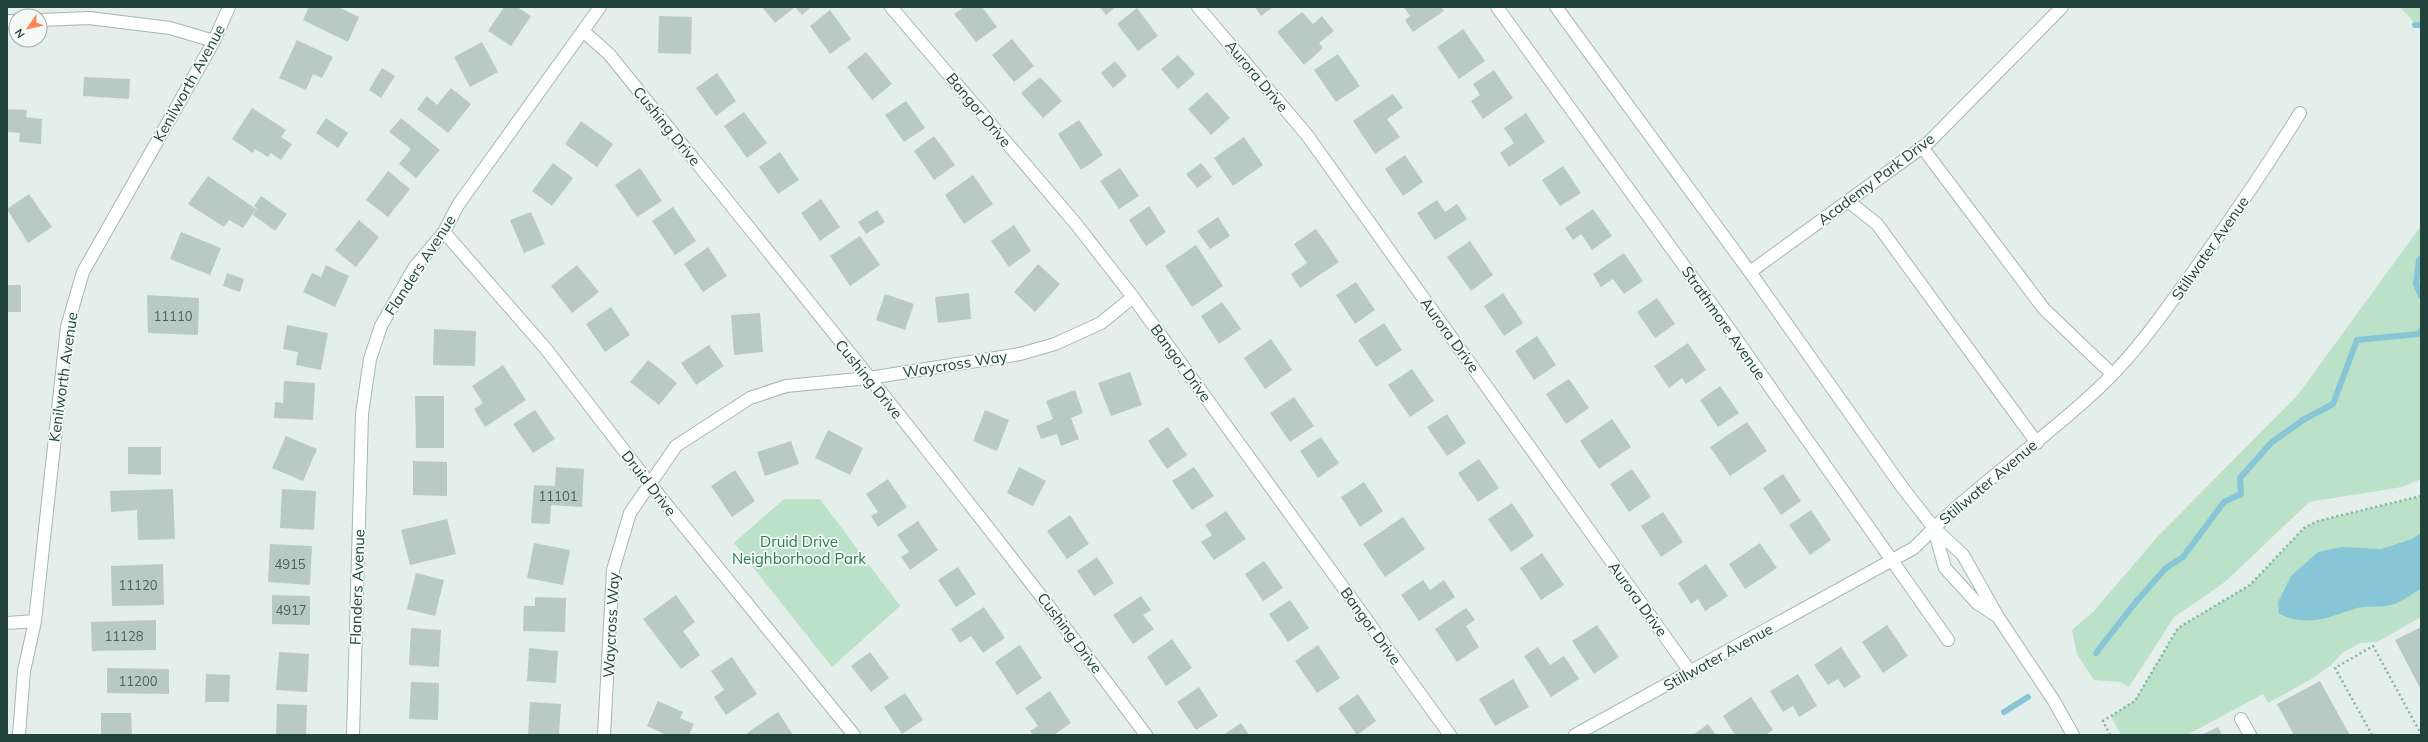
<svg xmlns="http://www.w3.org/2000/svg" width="2428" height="742" viewBox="0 0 2428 742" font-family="Mulish,sans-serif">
  <rect width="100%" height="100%" fill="#e4eeea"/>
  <path fill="#bbe1c8" d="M 2400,7 L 2421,7 L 2421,30 Z
    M 2421,226 L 2421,479 L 2402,487 L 2309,502 L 2225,582 L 2174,617 L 2129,687 L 2120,682 L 2094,680 L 2077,654 L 2072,630 L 2094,611 L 2159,535 L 2297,396 Z
    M 2421,496 L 2421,617 L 2377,642 L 2360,643 L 2342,653 L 2331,665 L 2310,680 L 2268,703 L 2263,694 L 2187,735 L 2121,735 L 2111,716 L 2135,700 L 2178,628 L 2250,585 L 2304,528 L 2318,521 Z
    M 784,499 L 820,499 L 900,606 L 832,667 L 734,543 Z"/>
  <path fill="#88c6d7" d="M 2421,533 L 2421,589 C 2411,594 2402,602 2391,605 C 2379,608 2365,605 2354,609 C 2326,618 2309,627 2279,614 L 2278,602 L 2291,576 L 2318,552 L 2342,547 L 2381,549 L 2412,539 Z"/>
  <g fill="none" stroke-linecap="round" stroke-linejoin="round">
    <path stroke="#88c6d7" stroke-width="6" d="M 2415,25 L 2421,25
      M 2421,258 L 2419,260 L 2416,284 L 2421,296
      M 2096,653 L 2135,603 L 2166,568 L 2183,557 L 2224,502 L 2241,494 L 2240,478 L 2271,443 L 2303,420 L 2333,404 L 2357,340 L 2419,334 L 2421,331
      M 2004,712 L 2028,697"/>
  </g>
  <path fill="#b9cac4" d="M 309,7 L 338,7 L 359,17 L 348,42 L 303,20 Z
    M 504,7 L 517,7 L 531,16 L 511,46 L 488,31 Z
    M 762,7 L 795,7 L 775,23 Z
    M 795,7 L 811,7 L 802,15 Z
    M 964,7 L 982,7 L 997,27 L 976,42 L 954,14 Z
    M 1100,7 L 1116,7 L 1106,15 Z
    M 1255,7 L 1273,7 L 1261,16 Z
    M 1404,7 L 1441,7 L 1444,11 L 1413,32 L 1405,20 L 1410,16 Z
    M 1137,8 L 1158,36 L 1138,51 L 1117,24 Z
    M 830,10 L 851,39 L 830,54 L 810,26 Z
    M 1302,12 L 1313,24 L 1322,16 L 1334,31 L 1319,43 L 1323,48 L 1304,65 L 1277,32 Z
    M 659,16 L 692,17 L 691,54 L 658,53 Z
    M 1463,29 L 1485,61 L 1459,79 L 1437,47 Z
    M 1012,39 L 1034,66 L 1014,82 L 992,55 Z
    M 297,40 L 333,57 L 322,78 L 313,74 L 306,90 L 279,78 Z
    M 482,42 L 498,72 L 470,87 L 454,57 Z
    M 866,52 L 892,84 L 872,100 L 847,67 Z
    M 1338,54 L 1360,86 L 1336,102 L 1314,70 Z
    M 1178,55 L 1195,74 L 1178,89 L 1161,69 Z
    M 1115,61 L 1127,76 L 1113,88 L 1101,73 Z
    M 382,68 L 395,76 L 381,98 L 369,90 Z
    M 1494,70 L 1513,98 L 1483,119 L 1471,101 L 1480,95 L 1473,84 Z
    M 717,73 L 736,101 L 716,116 L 696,88 Z
    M 84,77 L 130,79 L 129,99 L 83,96 Z
    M 1040,77 L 1062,101 L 1043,118 L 1021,93 Z
    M 451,88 L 471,104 L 448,133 L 417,109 L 427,96 L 437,105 Z
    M 1207,92 L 1230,118 L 1211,135 L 1188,109 Z
    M 1393,94 L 1403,108 L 1387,119 L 1400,137 L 1375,154 L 1353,121 Z
    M 906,101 L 925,128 L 904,142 L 885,115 Z
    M 252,108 L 286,130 L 281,137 L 292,144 L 281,160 L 271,153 L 268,157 L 255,149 L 253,153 L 232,139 Z
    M 7,109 L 27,110 L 26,117 L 42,119 L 41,144 L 19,142 L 20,133 L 7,132 Z
    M 744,112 L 767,143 L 747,158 L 724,126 Z
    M 1526,113 L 1545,142 L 1509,167 L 1500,153 L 1514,143 L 1504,128 Z
    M 326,118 L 348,133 L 338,148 L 316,133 Z
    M 401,118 L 440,150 L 416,178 L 399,164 L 411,149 L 389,132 Z
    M 1079,120 L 1103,155 L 1081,170 L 1058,134 Z
    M 581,121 L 613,144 L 597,167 L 565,144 Z
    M 934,136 L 955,165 L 934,180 L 914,151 Z
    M 1244,137 L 1263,165 L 1233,186 L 1214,158 Z
    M 780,152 L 799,180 L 778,194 L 759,167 Z
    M 1405,155 L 1423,182 L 1403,196 L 1385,169 Z
    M 553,163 L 573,178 L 552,206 L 532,191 Z
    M 1201,163 L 1212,177 L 1197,188 L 1186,174 Z
    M 1563,166 L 1581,193 L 1560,206 L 1542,180 Z
    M 640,168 L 662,201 L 637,217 L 615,185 Z
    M 1120,168 L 1139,196 L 1119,209 L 1100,181 Z
    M 388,171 L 410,189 L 388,217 L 366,200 Z
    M 973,175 L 993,204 L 964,224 L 945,195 Z
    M 208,176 L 256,209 L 243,228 L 229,220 L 224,227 L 188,204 Z
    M 29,194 L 52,227 L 28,243 L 7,209 Z
    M 261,196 L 287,214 L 275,231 L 253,215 L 257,208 L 254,206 Z
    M 821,199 L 840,227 L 820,241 L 801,213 Z
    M 1437,200 L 1445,212 L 1457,204 L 1467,219 L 1435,240 L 1417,213 Z
    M 1149,206 L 1166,232 L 1146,246 L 1129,220 Z
    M 673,207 L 696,241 L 675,255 L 652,221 Z
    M 1593,209 L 1612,236 L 1592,250 L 1581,234 L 1573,240 L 1565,228 Z
    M 877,210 L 885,222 L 866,234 L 858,222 Z
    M 531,212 L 545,244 L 524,253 L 510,220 Z
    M 1218,217 L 1230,236 L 1210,249 L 1197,231 Z
    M 359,220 L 379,237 L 356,267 L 335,250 Z
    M 1014,225 L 1031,251 L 1009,267 L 991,241 Z
    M 1316,229 L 1339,262 L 1300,288 L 1291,274 L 1307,263 L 1294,244 Z
    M 181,232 L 221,248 L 210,275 L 170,259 Z
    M 860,236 L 880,265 L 850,286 L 830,256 Z
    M 1470,241 L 1493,275 L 1471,291 L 1447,257 Z
    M 1196,245 L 1223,286 L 1192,307 L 1165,266 Z
    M 708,247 L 727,276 L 703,292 L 684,264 Z
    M 1624,253 L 1643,281 L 1624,294 L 1613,279 L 1601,287 L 1593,274 Z
    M 1038,264 L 1060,284 L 1035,312 L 1014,292 Z
    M 326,265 L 349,276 L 335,307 L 303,292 L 312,273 L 321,277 Z
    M 577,265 L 599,292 L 572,313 L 551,286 Z
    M 227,273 L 244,279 L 240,292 L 223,286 Z
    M 1356,282 L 1375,310 L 1355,324 L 1336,295 Z
    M 7,285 L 21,285 L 21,312 L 7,312 Z
    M 969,293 L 971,319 L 938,323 L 935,297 Z
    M 1503,293 L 1523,323 L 1504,336 L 1484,306 Z
    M 885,294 L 914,304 L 905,330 L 876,320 Z
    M 147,295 L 199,298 L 198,335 L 148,333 Z
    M 1657,298 L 1675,324 L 1655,338 L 1637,312 Z
    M 1222,302 L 1241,329 L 1219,344 L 1201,316 Z
    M 611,307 L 630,335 L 605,352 L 586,324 Z
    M 760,313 L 763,352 L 734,355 L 731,315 Z
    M 1384,323 L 1402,350 L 1376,367 L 1358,340 Z
    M 287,325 L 328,333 L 321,370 L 296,365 L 298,352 L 283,349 Z
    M 434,329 L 476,331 L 475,366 L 433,365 Z
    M 1537,336 L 1556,365 L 1534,380 L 1515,351 Z
    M 1271,339 L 1292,370 L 1265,389 L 1244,358 Z
    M 1688,343 L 1706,370 L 1686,384 L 1682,378 L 1669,388 L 1654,366 Z
    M 709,345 L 724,366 L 696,385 L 681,363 Z
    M 648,360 L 677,383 L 659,405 L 630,382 Z
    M 503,365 L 526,400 L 485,427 L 474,409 L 483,403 L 472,386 Z
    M 1412,369 L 1434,401 L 1410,417 L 1388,385 Z
    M 1130,372 L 1142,405 L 1111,416 L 1098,383 Z
    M 1569,379 L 1589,408 L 1566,424 L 1546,394 Z
    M 284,381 L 315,383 L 313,420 L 274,418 L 275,402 L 283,403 Z
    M 1720,386 L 1739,413 L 1718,427 L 1700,400 Z
    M 1075,390 L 1083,413 L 1071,418 L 1079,439 L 1061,446 L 1057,434 L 1041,439 L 1036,426 L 1053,419 L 1046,401 Z
    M 415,396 L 444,396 L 444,448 L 416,448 Z
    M 1294,397 L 1314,426 L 1290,442 L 1270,413 Z
    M 535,410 L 555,439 L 533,453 L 513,424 Z
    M 985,410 L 1009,420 L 997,451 L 973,441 Z
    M 1447,414 L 1466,443 L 1447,456 L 1427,427 Z
    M 1612,419 L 1631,447 L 1599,469 L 1580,441 Z
    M 1747,422 L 1767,451 L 1730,476 L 1710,447 Z
    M 1168,427 L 1187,455 L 1167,469 L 1148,441 Z
    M 828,430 L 863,448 L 850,475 L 815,458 Z
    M 286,436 L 317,449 L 303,481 L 272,468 Z
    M 1321,437 L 1339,463 L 1318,478 L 1300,451 Z
    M 791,441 L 799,464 L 765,476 L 757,452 Z
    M 128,447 L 161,447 L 161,475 L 128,474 Z
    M 1479,459 L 1499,488 L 1478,502 L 1458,473 Z
    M 413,461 L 447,462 L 447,496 L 413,495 Z
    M 556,467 L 584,469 L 582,507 L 551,505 L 550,524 L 531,523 L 534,485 L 555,486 Z
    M 1019,467 L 1046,481 L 1033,506 L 1007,493 Z
    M 1194,467 L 1214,496 L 1192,510 L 1172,481 Z
    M 1632,469 L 1651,497 L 1629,512 L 1610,484 Z
    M 735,470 L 755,501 L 732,517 L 711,486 Z
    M 1783,474 L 1801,501 L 1781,515 L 1763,488 Z
    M 888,479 L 907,507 L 878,527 L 871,516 L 878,512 L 866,494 Z
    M 1364,482 L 1383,511 L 1360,527 L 1341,497 Z
    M 173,489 L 175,539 L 138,540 L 137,510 L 111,512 L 110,491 Z
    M 282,489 L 316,491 L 314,530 L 280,528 Z
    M 1512,503 L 1534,536 L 1511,552 L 1488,519 Z
    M 1811,510 L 1831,540 L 1810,555 L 1789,525 Z
    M 1226,511 L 1246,539 L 1214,560 L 1201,542 L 1212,535 L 1205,525 Z
    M 1663,512 L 1683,542 L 1661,557 L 1641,526 Z
    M 1070,515 L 1089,544 L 1067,559 L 1047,531 Z
    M 1403,517 L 1425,549 L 1385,577 L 1363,544 Z
    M 447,519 L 456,554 L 410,565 L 401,530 Z
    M 918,521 L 938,550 L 910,570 L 901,557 L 909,552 L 897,535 Z
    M 534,543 L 570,550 L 563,585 L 527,578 Z
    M 1760,543 L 1777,568 L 1745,589 L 1729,564 Z
    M 270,544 L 312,546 L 310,585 L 268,582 Z
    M 1542,553 L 1564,585 L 1541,600 L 1520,568 Z
    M 1097,557 L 1114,583 L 1094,596 L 1077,571 Z
    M 1264,561 L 1283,588 L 1263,601 L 1245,574 Z
    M 163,564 L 164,605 L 112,606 L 111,566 Z
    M 1706,564 L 1728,596 L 1705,611 L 1698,599 L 1691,604 L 1678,583 Z
    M 958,567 L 976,594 L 956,607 L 938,580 Z
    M 416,573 L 444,580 L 435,616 L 407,609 Z
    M 1423,580 L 1430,590 L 1444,580 L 1455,597 L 1419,621 L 1401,595 Z
    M 272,595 L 310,596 L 310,625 L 272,624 Z
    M 676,595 L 695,622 L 683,631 L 700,655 L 681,669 L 643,619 Z
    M 1141,596 L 1151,610 L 1143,615 L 1154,629 L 1133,644 L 1113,615 Z
    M 535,597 L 566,598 L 565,632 L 523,631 L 524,606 L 535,606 Z
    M 1290,600 L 1309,628 L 1288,642 L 1269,614 Z
    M 984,607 L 1005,638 L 983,653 L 971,636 L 960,643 L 951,629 Z
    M 1466,608 L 1475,620 L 1466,626 L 1479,647 L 1457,662 L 1435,629 Z
    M 156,620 L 156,650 L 92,651 L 91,622 Z
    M 1597,625 L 1619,657 L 1594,674 L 1572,641 Z
    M 1887,625 L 1908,656 L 1883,673 L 1862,642 Z
    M 2421,627 L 2421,690 L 2395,640 Z
    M 411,628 L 441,630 L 439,667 L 409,665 Z
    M 1172,639 L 1192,668 L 1166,686 L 1147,657 Z
    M 1020,645 L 1042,678 L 1017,695 L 995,662 Z
    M 1318,645 L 1340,678 L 1317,693 L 1295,661 Z
    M 1538,647 L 1550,665 L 1564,656 L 1579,679 L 1551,697 L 1524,656 Z
    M 1841,647 L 1861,677 L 1844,688 L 1838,679 L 1828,685 L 1814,665 Z
    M 529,648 L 558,651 L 556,683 L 527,681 Z
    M 279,652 L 309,654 L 307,692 L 276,690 Z
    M 870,652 L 889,678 L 871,692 L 851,666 Z
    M 732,657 L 757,694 L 726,715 L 714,697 L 724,690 L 711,671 Z
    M 107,668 L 169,669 L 169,694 L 107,693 Z
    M 206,674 L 230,675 L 229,702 L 205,702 Z
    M 1798,674 L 1817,706 L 1799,717 L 1793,706 L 1783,712 L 1770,691 Z
    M 1513,679 L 1529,707 L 1495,726 L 1479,699 Z
    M 2320,681 L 2342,721 L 2350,735 L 2294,735 L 2277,704 Z
    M 411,682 L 439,683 L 438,720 L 409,719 Z
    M 1199,687 L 1218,716 L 1196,730 L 1177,702 Z
    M 1050,691 L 1071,723 L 1054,735 L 1033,735 L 1030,731 L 1038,726 L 1025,708 Z
    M 905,693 L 923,720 L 902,734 L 884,707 Z
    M 1358,694 L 1376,721 L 1357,735 L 1338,708 Z
    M 1751,697 L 1773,730 L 1765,735 L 1735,735 L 1723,716 Z
    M 658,701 L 683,712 L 680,718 L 694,724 L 689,735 L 666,735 L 647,726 Z
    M 530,702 L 561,704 L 559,735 L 528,735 Z
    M 277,704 L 307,705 L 306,735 L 276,735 Z
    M 778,712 L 793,735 L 749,735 L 747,733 Z
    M 101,713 L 131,713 L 132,735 L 101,735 Z
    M 1241,723 L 1249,735 L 1223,735 Z
    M 1708,724 L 1716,735 L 1693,735 Z
    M 2218,727 L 2222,735 L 2201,735 Z"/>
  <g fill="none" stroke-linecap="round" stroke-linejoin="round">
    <defs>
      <path id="street" d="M 891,7 L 1076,224 L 1133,297 L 1450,735
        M 1198,7 L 1307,135 L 1691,673
        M 1497,7 L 1713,306 L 1948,640
        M 40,20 L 89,18 L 170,28 L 214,41
        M 7,21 L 16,21
        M 583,31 L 609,54 C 790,279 974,503 1146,735
        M 1922,147 L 2044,309 L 2112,374
        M 1848,201 L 1877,224 L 2037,443
        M 444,232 L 546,349 L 649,483 L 854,735
        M 1750,272 L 1928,143 L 2062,7
        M 1934,528 C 1988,476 2051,435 2105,382 C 2138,350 2168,307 2195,269 C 2232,218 2267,166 2300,113
        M 7,623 L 35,621
        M 2241,719 L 2250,735
        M 19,735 L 24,671 L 35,621 L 67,327 L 83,272 L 214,41 L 229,7
        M 604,735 L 613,570 L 630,513 L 676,446 L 750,398 L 786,386 L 869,378 L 1020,354 L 1055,344 L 1101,323 L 1133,297"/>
      <path id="secondary" d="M 1556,7 L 1755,279 L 1902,487 L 1934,528 L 1963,555 L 1998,617 L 2054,701 L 2073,735
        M 1934,529 L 1945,568 L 1977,603 L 1995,615
        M 353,735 L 362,414 L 370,359 L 381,326 L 414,268 L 444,232 L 458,205 L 600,7
        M 1575,735 L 1914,548 L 1934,528"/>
    </defs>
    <use href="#street" stroke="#a6b7b2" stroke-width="14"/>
    <use href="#secondary" stroke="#a1bbb3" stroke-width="14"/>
    <path stroke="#82b4a8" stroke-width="2.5" stroke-dasharray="2 3" stroke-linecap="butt" d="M 2110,735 L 2103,721 L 2135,701 L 2178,628 L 2250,585 L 2304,528 L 2318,521 L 2421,496
      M 2372,735 L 2335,668 L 2373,646 L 2421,734"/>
    <use href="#street" stroke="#fff" stroke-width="12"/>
    <use href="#secondary" stroke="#fff" stroke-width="12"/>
  </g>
  <g text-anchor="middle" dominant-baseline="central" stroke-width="3.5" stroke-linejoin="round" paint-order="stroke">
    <g font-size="13" fill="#47645d">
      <text x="173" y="316">11110</text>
      <text x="558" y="496">11101</text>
      <text x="290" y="564">4915</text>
      <text x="138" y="585">11120</text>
      <text x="291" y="610">4917</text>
      <text x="124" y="636">11128</text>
      <text x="138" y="681">11200</text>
    </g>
    <g font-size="15" fill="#21423b" stroke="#f5faf8">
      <text transform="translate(1257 76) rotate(50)">Aurora Drive</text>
      <text transform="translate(189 83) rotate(-61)">Kenilworth Avenue</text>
      <text transform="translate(979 110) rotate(50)">Bangor Drive</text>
      <text transform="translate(667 126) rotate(51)">Cushing Drive</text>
      <text transform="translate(1876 179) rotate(-37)">Academy Park Drive</text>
      <text transform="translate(2210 248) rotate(-55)">Stillwater Avenue</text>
      <text transform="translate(420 265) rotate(-57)">Flanders Avenue</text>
      <text transform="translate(1724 323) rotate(55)">Strathmore Avenue</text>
      <text transform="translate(1450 335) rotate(54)">Aurora Drive</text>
      <text transform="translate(1181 363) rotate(54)">Bangor Drive</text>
      <text transform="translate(955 364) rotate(-9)">Waycross Way</text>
      <text transform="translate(63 377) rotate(-82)">Kenilworth Avenue</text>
      <text transform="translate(869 379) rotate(51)">Cushing Drive</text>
      <text transform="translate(1988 482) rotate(-40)">Stillwater Avenue</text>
      <text transform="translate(649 483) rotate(52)">Druid Drive</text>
      <text transform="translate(357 587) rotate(-88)">Flanders Avenue</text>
      <text transform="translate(1638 599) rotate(54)">Aurora Drive</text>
      <text transform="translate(611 625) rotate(-87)">Waycross Way</text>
      <text transform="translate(1371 626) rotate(54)">Bangor Drive</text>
      <text transform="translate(1070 633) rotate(53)">Cushing Drive</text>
      <text transform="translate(1718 657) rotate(-29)">Stillwater Avenue</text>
    </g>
    <g font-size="15" fill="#287c4e" stroke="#f5faf8">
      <text x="799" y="541">Druid Drive<tspan x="799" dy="17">Neighborhood Park</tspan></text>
    </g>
  </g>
  <rect width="2428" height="742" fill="none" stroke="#21423b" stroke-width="16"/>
  <g transform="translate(28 28) rotate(236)"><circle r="19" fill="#f5faf8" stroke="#a0b0ac"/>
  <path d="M0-3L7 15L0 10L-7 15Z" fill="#fc8754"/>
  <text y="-6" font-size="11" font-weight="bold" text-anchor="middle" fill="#21423b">N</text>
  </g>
</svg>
